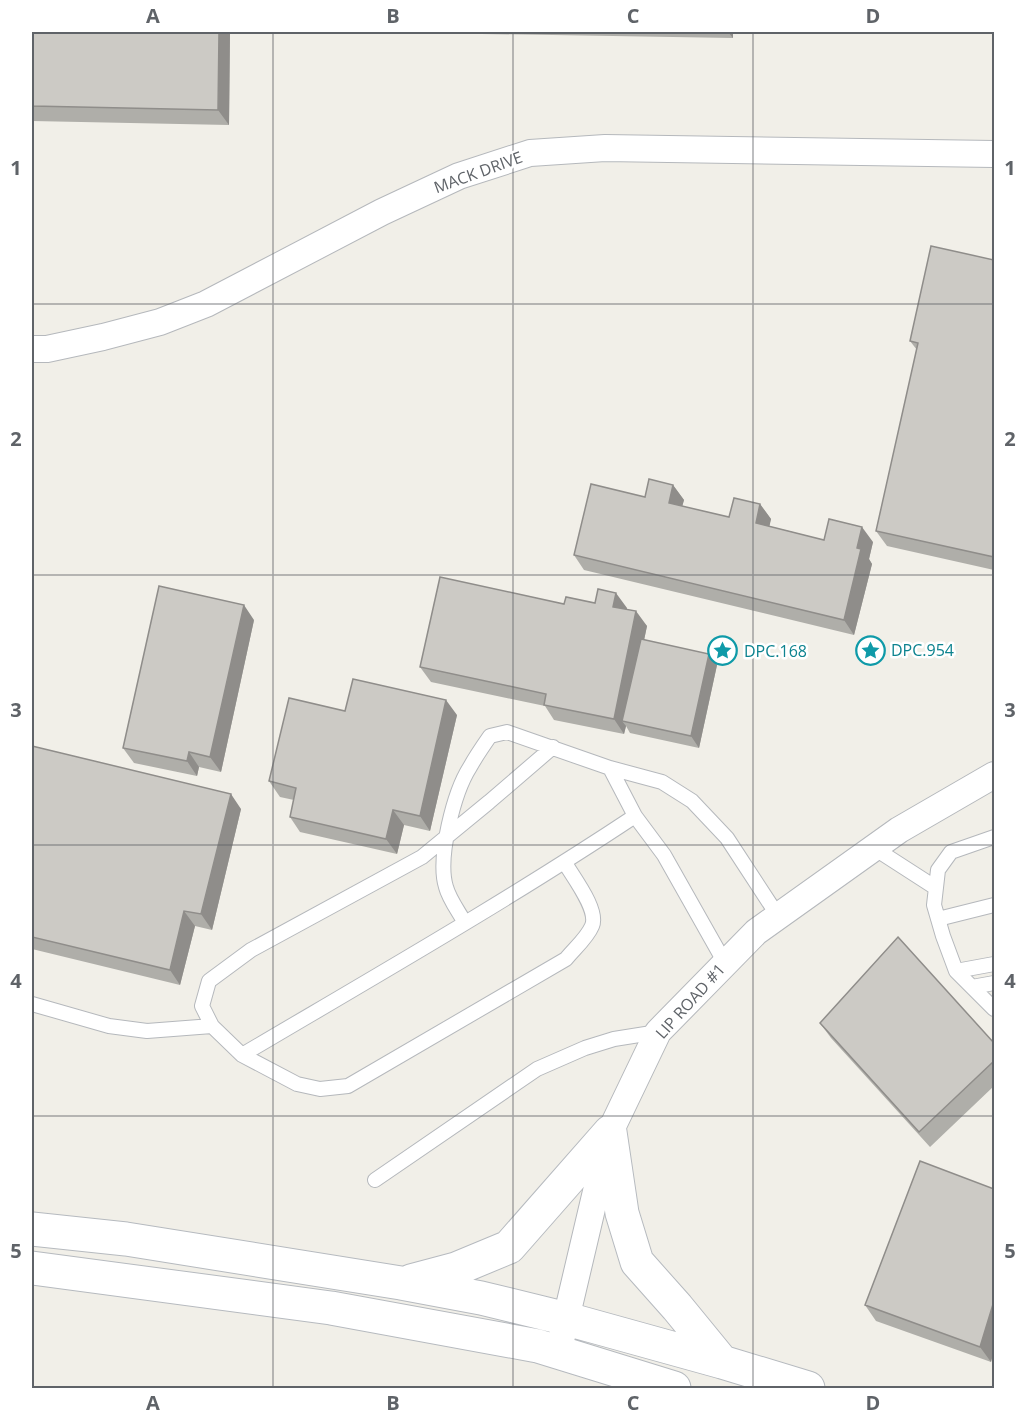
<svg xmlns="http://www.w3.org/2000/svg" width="1026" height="1420" viewBox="0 0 1026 1420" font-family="'Open Sans',sans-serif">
  <rect width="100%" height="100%" fill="#f1efe8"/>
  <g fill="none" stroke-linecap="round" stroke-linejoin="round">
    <defs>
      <path id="service" d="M 553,747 L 489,802 L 422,857 L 251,950 L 209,981 L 202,1006 L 212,1026 L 242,1055 L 297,1084 L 320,1089 L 348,1086 L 566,959 C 574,949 587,938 592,926 C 599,910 573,877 565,863
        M 610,768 L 635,816 L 664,855 L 725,963
        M 994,837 L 951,852 L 938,870 L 934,905 L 943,936 L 956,971 L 994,1009
        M 874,848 L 936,888
        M 938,919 L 994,905
        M 465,923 C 459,912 449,899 446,887 C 437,858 454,792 470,767 C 476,756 483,746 490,736 L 507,732 L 610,768 L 662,782 L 692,801 L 727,838 L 778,916
        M 956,971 L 994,964
        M 972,987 L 994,983
        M 32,1004 L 109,1026 L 147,1031 L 212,1026
        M 242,1055 C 374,977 507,901 635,816
        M 375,1180 L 537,1069 L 585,1048 L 614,1039 L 658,1032"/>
      <path id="minor" d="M 32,349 L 47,349 L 103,337 L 160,322 L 206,304 L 382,212 L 459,176 L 530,153 L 605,148 L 994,154
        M 562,1336 L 610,1132 L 658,1032 L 756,932 L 899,830 L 994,775"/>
      <path id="secondary" d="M 610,1132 L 622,1213 L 637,1262 L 677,1307 L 722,1362
        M 32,1229 L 126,1239 L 401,1283 L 481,1298 L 567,1319 L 722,1362 L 808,1388
        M 32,1268 L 331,1308 L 538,1346 L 674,1388
        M 411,1281 L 456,1269 L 509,1247 L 610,1132"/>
    </defs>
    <use href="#service" stroke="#b5b8bc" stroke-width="16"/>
    <use href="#minor" stroke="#b5b8bc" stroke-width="28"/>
    <use href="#secondary" stroke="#b6babf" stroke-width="35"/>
    <use href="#service" stroke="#fff" stroke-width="14"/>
    <use href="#minor" stroke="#fff" stroke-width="26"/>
    <use href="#secondary" stroke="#fff" stroke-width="33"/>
  </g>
  <path fill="#afaea9" d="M 32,32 L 230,32 L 229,125 L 32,121 Z
    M 424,32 L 733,32 L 733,38 L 425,33 Z
    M 994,260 L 994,570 L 887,546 L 876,531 L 917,350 L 910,341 Z
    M 673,485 L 684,500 L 682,506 L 729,517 L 760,504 L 771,519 L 769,526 L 824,540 L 873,542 L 869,559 L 872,564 L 854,635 L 584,570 L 574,555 Z
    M 595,603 L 627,608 L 627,609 L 647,626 L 644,640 L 717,665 L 699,748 L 630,733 L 626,726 L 624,734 L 554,720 L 545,706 L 431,682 L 420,667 L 564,604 Z
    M 254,620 L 221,772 L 199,767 L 197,776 L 134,763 L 123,748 Z
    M 457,715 L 430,831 L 404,825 L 397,854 L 300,832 L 290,817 L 294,800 L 280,797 L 269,781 Z
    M 32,746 L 241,809 L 212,930 L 195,926 L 180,985 L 32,949 Z
    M 820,1023 L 994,1043 L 994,1086 L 930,1147 L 831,1038 Z
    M 994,1189 L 994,1350 L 991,1362 L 876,1321 L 865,1305 Z"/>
  <path fill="#8f8d8a" d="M 219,32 L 230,32 L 229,125 L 218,110 Z
    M 728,32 L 733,32 L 733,38 Z
    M 673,485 L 684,500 L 679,518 L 669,503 Z
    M 760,504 L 771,519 L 767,538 L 756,523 Z
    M 862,527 L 873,542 L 869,559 L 872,564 L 854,635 L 844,620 L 857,548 Z
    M 616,593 L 627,608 L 624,622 L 613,607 Z
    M 244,605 L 254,620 L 221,772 L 210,757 Z
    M 636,611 L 647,626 L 627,722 L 622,721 L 626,726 L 624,734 L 614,719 Z
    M 709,654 L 717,665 L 699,748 L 691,736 Z
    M 446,700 L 457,715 L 430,831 L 420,816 Z
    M 189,752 L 199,767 L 197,776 L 187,761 Z
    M 231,794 L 241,809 L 212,930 L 201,914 Z
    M 393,810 L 404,825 L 397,854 L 386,839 Z
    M 184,911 L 195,926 L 180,985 L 170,970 Z
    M 994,1301 L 994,1350 L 991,1362 L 980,1347 Z"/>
  <path fill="#cccac5" stroke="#8f8d8a" stroke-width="1.5" d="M 32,32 L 219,32 L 218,110 L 32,106 Z
    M 931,246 L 994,260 L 994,557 L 876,531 L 918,343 L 910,341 Z
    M 649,479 L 673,485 L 669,503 L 729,517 L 734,498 L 760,504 L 756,523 L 824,540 L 829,519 L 862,527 L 857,548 L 861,549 L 844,620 L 574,555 L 591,484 L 645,497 Z
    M 440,577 L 564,604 L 566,597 L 595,603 L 598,589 L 616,593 L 613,607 L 636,611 L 614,719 L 544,705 L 546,694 L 420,667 Z
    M 159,586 L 244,605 L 210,757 L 189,752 L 187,761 L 123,748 Z
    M 641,639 L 709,654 L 691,736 L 622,721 Z
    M 353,679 L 446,700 L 420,816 L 393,810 L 386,839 L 290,817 L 296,788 L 269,781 L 289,698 L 345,711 Z
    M 32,746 L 231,794 L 201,914 L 184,911 L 170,970 L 32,937 Z
    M 898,937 L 994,1043 L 994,1061 L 919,1132 L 820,1023 Z
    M 920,1161 L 994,1189 L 994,1301 L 980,1347 L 865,1305 Z"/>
  <path fill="none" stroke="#5f6368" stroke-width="1.5" stroke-opacity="0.55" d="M 273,32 L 273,1388M 513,32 L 513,1388M 753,32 L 753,1388M 32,304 L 994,304M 32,575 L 994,575M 32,845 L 994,845M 32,1116 L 994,1116"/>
  <defs>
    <symbol id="sight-ring" viewBox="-11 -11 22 22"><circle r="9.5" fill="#fff" stroke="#0f9aa8" stroke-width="1.5"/><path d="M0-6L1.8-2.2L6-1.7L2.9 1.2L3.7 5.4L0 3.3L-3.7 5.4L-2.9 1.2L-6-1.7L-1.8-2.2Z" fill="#0f9aa8"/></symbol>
  </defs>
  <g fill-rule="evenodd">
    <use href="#sight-ring" x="854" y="634" width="33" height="33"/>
    <use href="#sight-ring" x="706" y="634" width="33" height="33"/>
  </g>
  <g text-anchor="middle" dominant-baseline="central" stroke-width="5" stroke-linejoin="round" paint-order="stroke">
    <g font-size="16" fill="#5f6368" stroke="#fff">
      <text transform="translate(478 172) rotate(-20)">MACK DRIVE</text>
      <text transform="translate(690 1001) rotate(-48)">LIP ROAD #1</text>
    </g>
    <g font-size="16" fill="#0d838f" stroke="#fff" text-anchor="start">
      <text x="891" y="650">DPC.954</text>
      <text x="744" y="651">DPC.168</text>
    </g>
  </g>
  <rect width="1026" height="1420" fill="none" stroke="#ffffff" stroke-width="66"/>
  <rect x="33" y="33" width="960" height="1354" fill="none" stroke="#5f6368" stroke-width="2"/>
  <g font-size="20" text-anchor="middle" font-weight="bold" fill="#5f6368">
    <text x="153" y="23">A</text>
    <text x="393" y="23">B</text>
    <text x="633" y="23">C</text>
    <text x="873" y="23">D</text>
    <text x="16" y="175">1</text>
    <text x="1010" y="175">1</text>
    <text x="16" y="446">2</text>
    <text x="1010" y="446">2</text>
    <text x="16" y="717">3</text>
    <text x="1010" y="717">3</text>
    <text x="16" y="988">4</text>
    <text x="1010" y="988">4</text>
    <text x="16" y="1258">5</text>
    <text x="1010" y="1258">5</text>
    <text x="153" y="1410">A</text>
    <text x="393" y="1410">B</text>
    <text x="633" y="1410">C</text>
    <text x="873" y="1410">D</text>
  </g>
</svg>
